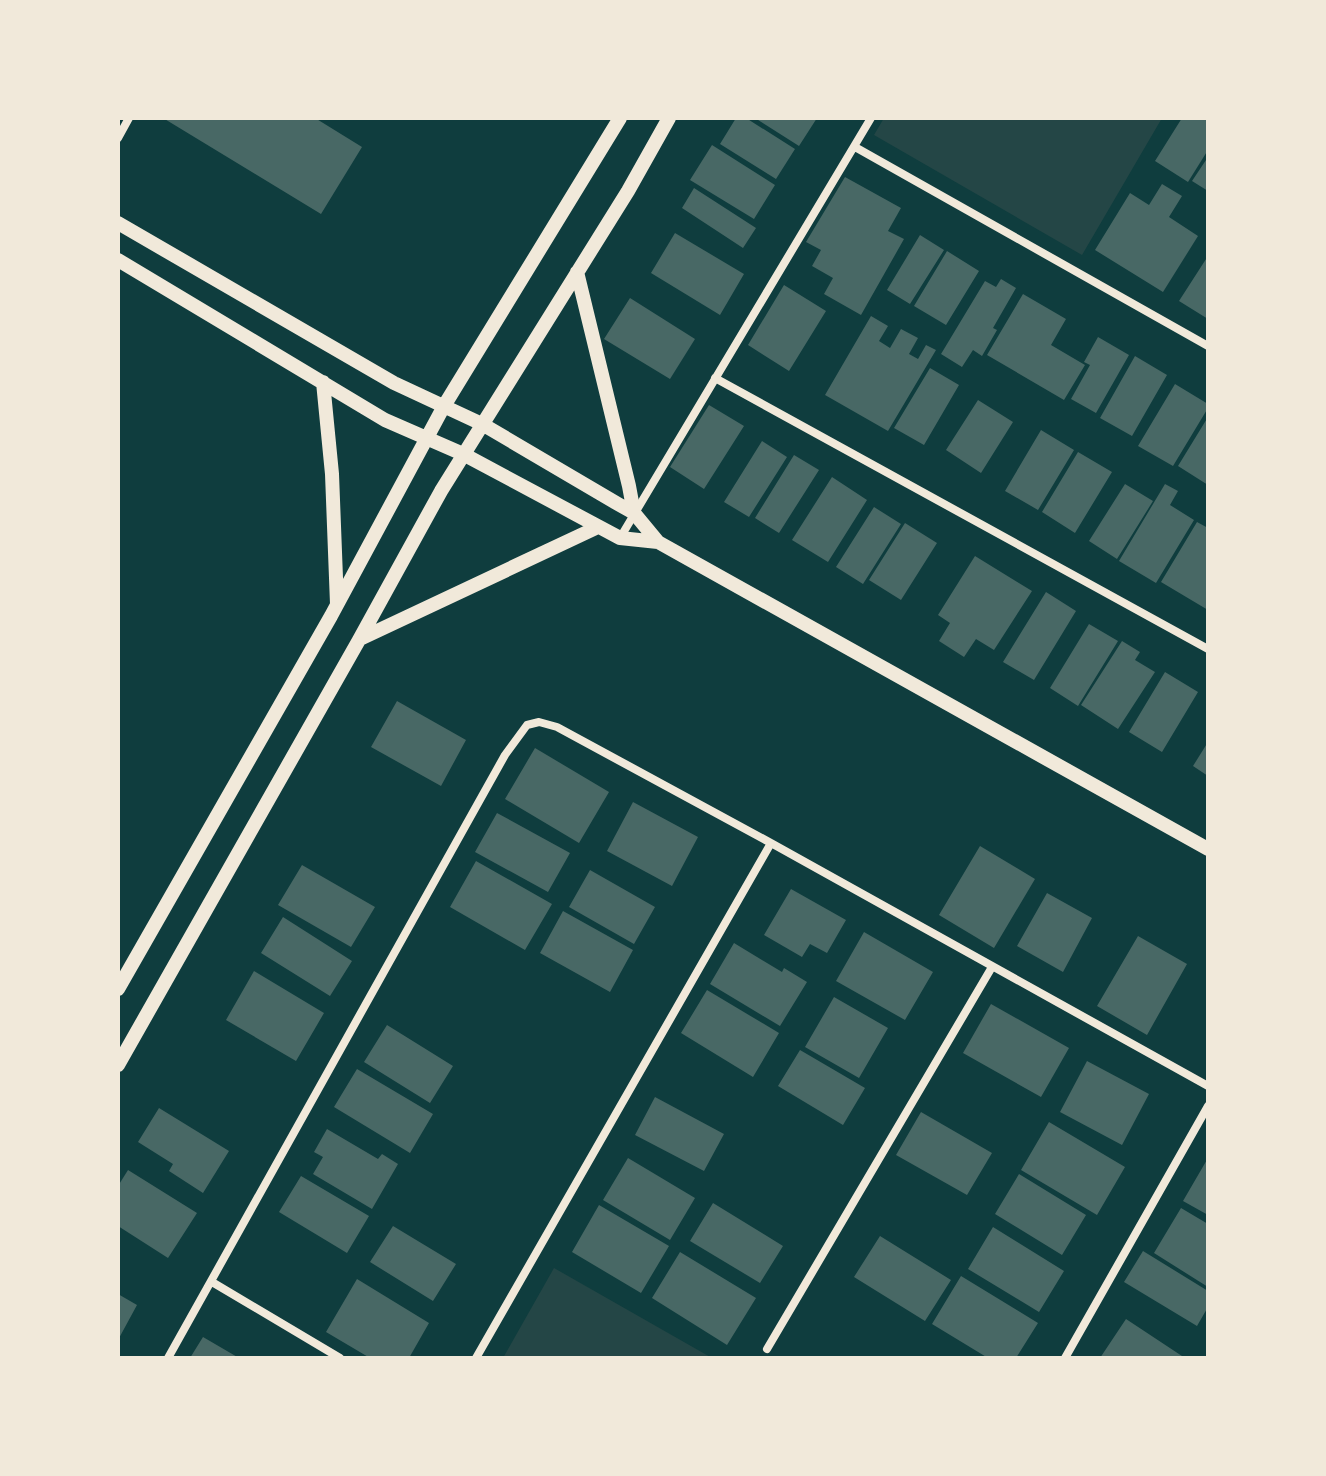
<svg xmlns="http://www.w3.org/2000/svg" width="1326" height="1476" viewBox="0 0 1326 1476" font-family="Raleway,sans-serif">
  <rect width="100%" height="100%" fill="#0f3d3e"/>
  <path fill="#244646" d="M 884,118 L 1162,118 L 1082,255 L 874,135 Z
    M 554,1268 L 712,1358 L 503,1358 Z"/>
  <path fill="#486865" d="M 163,118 L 315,118 L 362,147 L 321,214 Z
    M 736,118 L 746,118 L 795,149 L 776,179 L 720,144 Z
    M 755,118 L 817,118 L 799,146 Z
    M 1182,118 L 1208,118 L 1208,150 L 1188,182 L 1155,161 Z
    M 712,145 L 775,185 L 754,219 L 690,180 Z
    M 1208,157 L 1208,191 L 1192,181 Z
    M 845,177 L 901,208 L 888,231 L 904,239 L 861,315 L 824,294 L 833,278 L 812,266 L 821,250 L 806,242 Z
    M 1162,184 L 1182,196 L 1169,217 L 1198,236 L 1163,292 L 1095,250 L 1130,193 L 1149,205 Z
    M 694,188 L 756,228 L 743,248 L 682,208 Z
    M 675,233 L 744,274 L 720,315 L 651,273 Z
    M 920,235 L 944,250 L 910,304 L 887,290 Z
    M 947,251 L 979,271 L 946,325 L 914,306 Z
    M 1208,256 L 1208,319 L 1179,301 Z
    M 1001,279 L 1016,288 L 993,328 L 997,330 L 982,356 L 973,350 L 962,367 L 941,354 L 985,281 L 996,287 Z
    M 784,285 L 826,311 L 789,371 L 748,345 Z
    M 1023,294 L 1066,319 L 1051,345 L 1085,365 L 1064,400 L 987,355 Z
    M 630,298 L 695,339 L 670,379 L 604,339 Z
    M 871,316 L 888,326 L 879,341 L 890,348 L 901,329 L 918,338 L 909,354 L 918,359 L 926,345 L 936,350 L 888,431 L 825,395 Z
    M 1098,337 L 1129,355 L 1096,413 L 1071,399 L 1090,365 L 1084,362 Z
    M 1135,356 L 1167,375 L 1132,436 L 1100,418 Z
    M 930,368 L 959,385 L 924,445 L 894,428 Z
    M 1175,384 L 1208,404 L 1208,408 L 1173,466 L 1138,446 Z
    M 978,400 L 1013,422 L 981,473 L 946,450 Z
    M 709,405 L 744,426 L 704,489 L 670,467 Z
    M 1208,417 L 1208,485 L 1178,466 Z
    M 1041,430 L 1074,450 L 1038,510 L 1005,491 Z
    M 762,441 L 787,457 L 749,517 L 724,502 Z
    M 1078,452 L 1112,472 L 1075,533 L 1042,512 Z
    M 794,455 L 819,470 L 779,533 L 755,518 Z
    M 832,477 L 867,500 L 828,562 L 792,540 Z
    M 1125,484 L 1153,501 L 1117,559 L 1089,541 Z
    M 1165,484 L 1178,491 L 1170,505 L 1194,520 L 1156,583 L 1119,561 Z
    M 874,507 L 901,524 L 863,584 L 836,567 Z
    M 1197,522 L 1208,528 L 1208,610 L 1161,582 Z
    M 905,523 L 937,543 L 901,600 L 869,580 Z
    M 975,556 L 1032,591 L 994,650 L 976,639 L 964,657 L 939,641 L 950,623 L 938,615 Z
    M 1046,592 L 1076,611 L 1034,680 L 1003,662 Z
    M 1089,624 L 1118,641 L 1078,706 L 1050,688 Z
    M 1122,641 L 1140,652 L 1135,660 L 1155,672 L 1118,729 L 1081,705 Z
    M 1165,672 L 1198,692 L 1162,752 L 1129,732 Z
    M 397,701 L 466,740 L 441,786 L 371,747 Z
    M 1208,742 L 1208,776 L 1193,766 Z
    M 535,748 L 609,792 L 579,843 L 505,799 Z
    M 633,802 L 698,837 L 672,886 L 607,851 Z
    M 497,813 L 570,853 L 548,892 L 475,852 Z
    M 980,846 L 1035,879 L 994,948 L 939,915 Z
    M 476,861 L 552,904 L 525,950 L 450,907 Z
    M 302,865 L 375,907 L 351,947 L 278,905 Z
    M 590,870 L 655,907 L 634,944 L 569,907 Z
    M 791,889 L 846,920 L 827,953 L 810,944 L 802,957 L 764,935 Z
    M 1047,893 L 1092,918 L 1063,972 L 1017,946 Z
    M 563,911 L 633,950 L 610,992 L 540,953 Z
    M 283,917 L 352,961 L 330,996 L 261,953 Z
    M 864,932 L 933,972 L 905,1020 L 836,981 Z
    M 1138,936 L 1187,964 L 1147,1035 L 1097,1006 Z
    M 734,943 L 782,972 L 784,968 L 807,982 L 780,1026 L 710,984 Z
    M 254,971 L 324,1013 L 296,1061 L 226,1020 Z
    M 707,990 L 779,1033 L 753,1077 L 681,1033 Z
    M 834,997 L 888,1028 L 859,1078 L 805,1047 Z
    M 991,1004 L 1069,1048 L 1041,1097 L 963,1053 Z
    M 387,1025 L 453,1066 L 430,1103 L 364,1062 Z
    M 800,1050 L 865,1088 L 843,1125 L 778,1086 Z
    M 1087,1061 L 1149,1094 L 1122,1145 L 1060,1112 Z
    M 357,1069 L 433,1114 L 410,1153 L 334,1107 Z
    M 655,1097 L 724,1134 L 704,1171 L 635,1135 Z
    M 159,1108 L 229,1151 L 203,1193 L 169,1171 L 173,1164 L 138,1142 Z
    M 921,1112 L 992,1153 L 967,1195 L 896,1155 Z
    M 1049,1122 L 1125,1167 L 1097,1215 L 1021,1170 Z
    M 327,1129 L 378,1159 L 382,1154 L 398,1164 L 372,1209 L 313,1174 L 323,1157 L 314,1152 Z
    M 628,1158 L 695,1198 L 670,1240 L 603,1200 Z
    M 1208,1158 L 1208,1215 L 1183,1201 Z
    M 128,1170 L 197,1213 L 168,1258 L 118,1226 L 118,1186 Z
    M 1019,1174 L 1086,1215 L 1062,1255 L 995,1214 Z
    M 301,1176 L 369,1216 L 347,1253 L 279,1212 Z
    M 713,1203 L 783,1246 L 760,1283 L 690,1241 Z
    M 599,1205 L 669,1246 L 641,1293 L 572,1252 Z
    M 1181,1208 L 1208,1224 L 1208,1287 L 1154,1253 Z
    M 393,1226 L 456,1264 L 433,1301 L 370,1262 Z
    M 993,1227 L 1064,1271 L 1039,1312 L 968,1269 Z
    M 880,1236 L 951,1280 L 925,1321 L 854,1277 Z
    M 1143,1251 L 1208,1291 L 1208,1307 L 1197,1326 L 1124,1282 Z
    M 680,1252 L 756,1298 L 727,1345 L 652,1298 Z
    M 961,1276 L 1038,1323 L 1016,1358 L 988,1358 L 932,1324 Z
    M 357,1279 L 429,1323 L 409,1358 L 370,1358 L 326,1332 Z
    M 118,1294 L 137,1305 L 118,1340 Z
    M 1126,1319 L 1185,1358 L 1100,1358 Z
    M 203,1337 L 239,1358 L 190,1358 Z"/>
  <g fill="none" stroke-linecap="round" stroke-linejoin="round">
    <path stroke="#f1e9da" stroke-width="8" d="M 118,138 L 129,118
      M 855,147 L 1208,346
      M 715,378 L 1208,649
      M 620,538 L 871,118
      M 212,1282 L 340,1358
      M 767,1349 L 992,967
      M 168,1358 L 505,755 L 527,725 L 539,722 L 557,727 L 771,843 L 1208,1086
      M 476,1358 L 771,843
      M 1065,1358 L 1208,1106"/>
    <path stroke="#f1e9da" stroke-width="14" d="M 118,223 L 394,383 L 482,424 L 618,504 L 634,513 L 658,542 L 1208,849
      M 118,260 L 385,420 L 463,454 L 620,538 L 658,542
      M 577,272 L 629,486 L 634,513
      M 323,382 L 332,474 L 337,604
      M 360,639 L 598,527
      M 118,989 L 331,616 L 444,406 L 620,118
      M 118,1065 L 359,640 L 441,491 L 628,191 L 669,118"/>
  </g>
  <rect width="1326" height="1476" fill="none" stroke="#f1e9da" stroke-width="240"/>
</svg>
